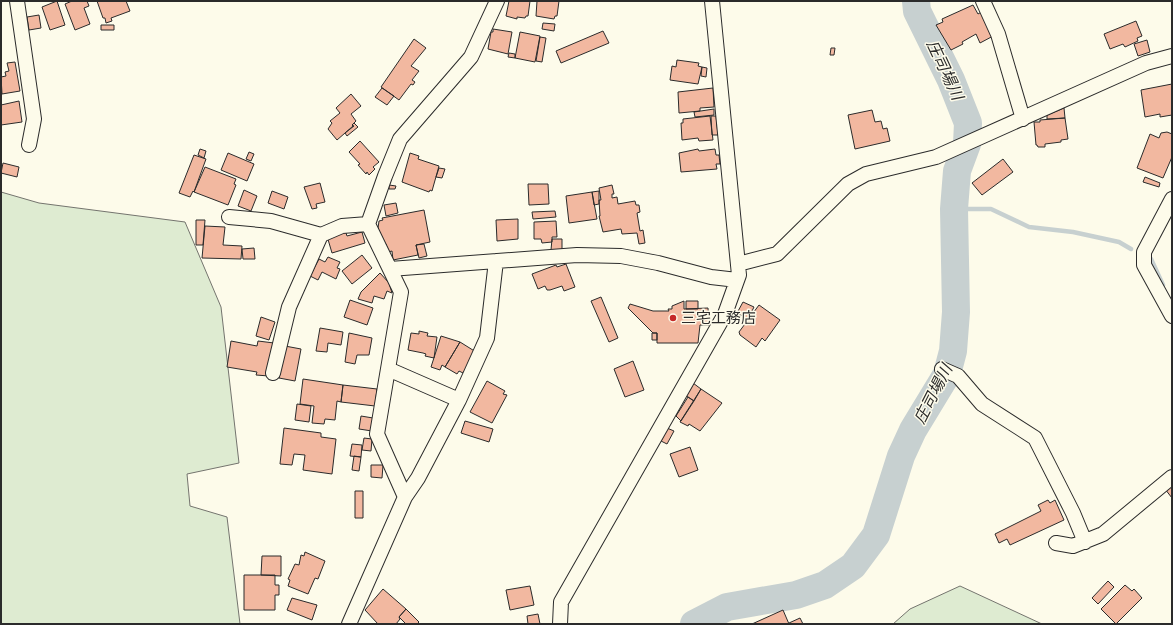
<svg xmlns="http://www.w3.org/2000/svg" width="1173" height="625" viewBox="0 0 1173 625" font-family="Figtree,'Noto Sans JP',sans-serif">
  <rect width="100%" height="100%" fill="#fdfbea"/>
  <path fill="#deebd1" stroke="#74746e" d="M 1,192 L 39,203 L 185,222 L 221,307 L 239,463 L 187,474 L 190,506 L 227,517 L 240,624 L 1,624 Z
    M 960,586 L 1042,624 L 893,624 L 910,609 Z"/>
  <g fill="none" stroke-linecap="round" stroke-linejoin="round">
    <path stroke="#c7d0d0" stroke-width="4.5" d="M 954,209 L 991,209 L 1029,227 L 1073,232 L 1119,242 L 1131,249
      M 1151,259 L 1163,285"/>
    <path stroke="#c7d0d0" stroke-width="28" d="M 694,624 L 727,607 L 796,595 L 825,585 L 853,566 L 876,535 L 901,456 L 913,430 L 947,374 L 953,351 L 956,312 L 954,209 L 957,171 L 967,144 L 968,123 L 951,80 L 917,11 L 916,1"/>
  </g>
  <path fill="#f2b8a0" stroke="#2b2b2b" d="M 57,1 L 65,25 L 50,30 L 42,7 Z
    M 72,1 L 87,1 L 89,6 L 84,8 L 90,24 L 75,30 L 65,4 Z
    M 97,1 L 126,1 L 130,11 L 111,18 L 112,21 L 106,23 L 105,18 L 103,18 Z
    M 509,1 L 530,1 L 528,16 L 526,16 L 525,18 L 517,17 L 517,19 L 506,16 Z
    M 537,1 L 559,1 L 557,16 L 555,16 L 554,19 L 536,16 Z
    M 973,5 L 978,14 L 983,11 L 995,35 L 980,43 L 976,34 L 962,42 L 963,44 L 951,50 L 936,25 L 943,22 L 942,19 Z
    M 39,15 L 41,28 L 29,30 L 27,17 Z
    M 1136,21 L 1142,36 L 1137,38 L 1138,41 L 1125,47 L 1123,44 L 1110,49 L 1104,34 Z
    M 543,23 L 555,24 L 554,31 L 542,29 Z
    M 101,25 L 114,25 L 114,30 L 101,30 Z
    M 493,29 L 512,32 L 508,54 L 488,49 L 491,32 L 493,32 Z
    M 603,31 L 609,43 L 561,63 L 556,51 Z
    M 520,32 L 540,36 L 535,62 L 515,58 Z
    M 540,37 L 546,38 L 542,62 L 536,61 Z
    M 414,39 L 426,48 L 411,66 L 419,71 L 412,80 L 415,82 L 413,85 L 411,84 L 399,100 L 381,87 Z
    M 1147,40 L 1150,52 L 1138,56 L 1134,44 Z
    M 831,48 L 835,48 L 834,55 L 830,55 Z
    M 509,53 L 515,54 L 515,58 L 508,57 Z
    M 677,60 L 699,63 L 698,66 L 702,67 L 698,84 L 670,80 L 672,66 L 676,67 Z
    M 15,62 L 20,91 L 2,94 L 1,77 L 6,76 L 5,72 L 9,71 L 7,63 Z
    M 702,67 L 707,68 L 706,77 L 701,76 Z
    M 1172,84 L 1172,115 L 1160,117 L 1160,114 L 1145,117 L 1141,90 Z
    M 382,88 L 394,96 L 387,105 L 375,97 Z
    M 713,88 L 714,107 L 700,108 L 700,111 L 679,113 L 678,92 Z
    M 351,94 L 361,106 L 351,114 L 356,121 L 352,125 L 353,126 L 337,140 L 328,129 L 332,123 L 330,121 L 340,113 L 336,108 Z
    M 19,101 L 22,122 L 1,125 L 1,105 Z
    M 1064,108 L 1065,118 L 1047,119 L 1047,115 Z
    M 714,109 L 714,115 L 695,117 L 694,112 Z
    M 872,110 L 875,122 L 881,121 L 883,129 L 887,128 L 890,141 L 855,149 L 848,115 Z
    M 710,116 L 713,140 L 699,141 L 698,138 L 682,140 L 681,123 L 683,123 L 683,119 Z
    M 711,116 L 716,116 L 718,135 L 712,135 Z
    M 1065,118 L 1068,139 L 1061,140 L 1061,142 L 1045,144 L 1045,147 L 1038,147 L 1037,145 L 1036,145 L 1034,122 L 1040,122 L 1040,120 Z
    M 354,123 L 358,127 L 347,136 L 345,133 L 354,126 L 352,125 Z
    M 1167,132 L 1172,134 L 1172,157 L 1163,178 L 1137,168 L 1150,134 L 1159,138 L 1161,133 Z
    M 360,141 L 379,162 L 373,167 L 375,169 L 369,175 L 367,172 L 366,174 L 358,165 L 360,164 L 349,152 Z
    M 200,149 L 206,151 L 204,158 L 198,155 Z
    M 698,149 L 699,151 L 715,149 L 716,155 L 719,155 L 720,164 L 716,164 L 717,169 L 681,172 L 679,153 Z
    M 249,152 L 254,154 L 251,161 L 246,159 Z
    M 228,153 L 254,164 L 247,181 L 221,170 Z
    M 410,153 L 419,156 L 418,159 L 439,166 L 432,191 L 430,190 L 429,192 L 402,182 Z
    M 194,155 L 206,159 L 194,192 L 193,191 L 190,197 L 179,193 Z
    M 1003,159 L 1013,172 L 982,195 L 972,183 Z
    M 3,163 L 19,167 L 17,177 L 1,173 Z
    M 205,167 L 236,179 L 234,184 L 236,185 L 228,205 L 194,192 Z
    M 439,168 L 445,169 L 442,178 L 436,177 Z
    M 1145,177 L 1160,183 L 1159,187 L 1143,182 Z
    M 320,183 L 325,202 L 316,204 L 317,208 L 312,209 L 304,187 Z
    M 528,184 L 548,184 L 549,204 L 529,205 Z
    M 389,185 L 396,186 L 395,189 L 389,189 Z
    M 612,185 L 614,194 L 612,194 L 612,198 L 617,197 L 618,204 L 635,201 L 636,205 L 639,205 L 640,212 L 637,213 L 640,231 L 643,230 L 645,243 L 639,244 L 637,233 L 622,234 L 621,229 L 603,232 L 599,216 L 600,216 L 599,200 L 601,200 L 599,188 Z
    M 244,190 L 257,196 L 251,211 L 238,206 Z
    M 272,191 L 288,197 L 284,209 L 268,203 Z
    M 599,191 L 599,204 L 594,205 L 592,192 Z
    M 592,192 L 597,219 L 569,223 L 566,196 Z
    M 396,203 L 398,213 L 386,216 L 384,205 Z
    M 424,210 L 430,242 L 416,245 L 418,255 L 393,260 L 392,251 L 388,252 L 386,244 L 383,245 L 378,228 L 379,221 L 383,220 L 382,218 Z
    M 555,211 L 556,217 L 533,219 L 532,212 Z
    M 518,219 L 518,239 L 497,241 L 496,220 Z
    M 196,220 L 205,220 L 203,245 L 196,245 Z
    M 556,221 L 557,237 L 552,237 L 552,242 L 542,243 L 541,239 L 534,239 L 534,222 Z
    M 205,226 L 225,227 L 223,245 L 242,246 L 241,259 L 202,258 Z
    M 345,230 L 347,236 L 362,232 L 365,243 L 332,253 L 327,236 Z
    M 552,239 L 562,239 L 562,250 L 551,250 Z
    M 424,244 L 427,256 L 419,258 L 416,245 Z
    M 254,248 L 255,259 L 243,259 L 242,249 Z
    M 362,255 L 372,268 L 352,284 L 342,271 Z
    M 328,257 L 340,262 L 337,268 L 340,269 L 336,279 L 322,272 L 318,280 L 310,276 L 319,259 L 325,262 Z
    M 566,264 L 575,287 L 564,291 L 562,286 L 550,290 L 547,290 L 545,286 L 538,289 L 532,274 L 556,265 L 557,267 Z
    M 380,273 L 389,283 L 392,293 L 387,291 L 384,299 L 374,296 L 372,303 L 358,299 L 361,292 Z
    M 601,297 L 618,338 L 609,342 L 591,301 Z
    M 350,300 L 373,308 L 367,325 L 344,317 Z
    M 684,301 L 684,309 L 708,308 L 709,325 L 700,325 L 698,343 L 657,343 L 657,333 L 653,333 L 628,308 L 630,304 L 653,311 L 669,311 L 668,309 L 672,309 L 672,306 Z
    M 686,301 L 698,301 L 698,309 L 686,309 Z
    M 743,302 L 754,307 L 748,319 L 737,313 Z
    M 759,305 L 780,320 L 765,341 L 762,338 L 756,347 L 740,335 L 739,332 Z
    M 261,317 L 275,322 L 269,340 L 256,336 Z
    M 320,328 L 343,332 L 341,345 L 328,343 L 327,352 L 316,351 Z
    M 419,331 L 428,333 L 427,336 L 437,337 L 434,358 L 425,356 L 426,354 L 423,353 L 408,350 L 411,333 L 419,334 Z
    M 349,333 L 372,338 L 369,355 L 357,355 L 355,364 L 345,362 Z
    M 652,333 L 657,333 L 657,340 L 652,340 Z
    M 441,336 L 460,342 L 445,367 L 442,365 L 440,370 L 431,367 Z
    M 231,341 L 257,346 L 258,341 L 274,343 L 269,376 L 256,375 L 257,372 L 227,367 Z
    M 460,342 L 476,352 L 463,373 L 459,371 L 457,374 L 445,367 Z
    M 285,346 L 301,349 L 295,381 L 279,378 Z
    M 633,361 L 644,390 L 625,397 L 614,369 Z
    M 303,379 L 343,385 L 341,402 L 337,401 L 335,420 L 325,419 L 324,424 L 312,423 L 314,406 L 300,404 Z
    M 487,381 L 505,391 L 503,394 L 507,395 L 492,423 L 470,412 Z
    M 693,383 L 701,389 L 694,401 L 685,395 Z
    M 343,385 L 377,389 L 375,406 L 341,402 Z
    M 701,389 L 722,403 L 700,431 L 689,424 L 688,426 L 680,422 Z
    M 688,397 L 694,401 L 681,421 L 676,416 Z
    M 297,404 L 311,406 L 309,422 L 295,420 Z
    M 361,416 L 373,418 L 372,431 L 359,429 Z
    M 465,421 L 493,429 L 489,442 L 461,433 Z
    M 284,428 L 321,433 L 321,437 L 336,439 L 332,474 L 303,470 L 305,455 L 294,454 L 292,465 L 280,464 Z
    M 667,428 L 674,431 L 667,444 L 661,441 Z
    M 364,438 L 372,439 L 371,451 L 362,450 Z
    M 352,444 L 362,445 L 361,457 L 350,456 Z
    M 690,447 L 698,470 L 679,477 L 670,454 Z
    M 354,456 L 361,457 L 359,471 L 352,470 Z
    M 371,465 L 383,465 L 382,478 L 371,477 Z
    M 1172,483 L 1172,498 L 1165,489 Z
    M 355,491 L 363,491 L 363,518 L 355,518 Z
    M 1048,500 L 1050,503 L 1055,500 L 1064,520 L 1010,545 L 1007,539 L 999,543 L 995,534 L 1041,511 L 1038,505 Z
    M 305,552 L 325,561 L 318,579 L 315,578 L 308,594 L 288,586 L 290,580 L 288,579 L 295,564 L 299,565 L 301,555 L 304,556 Z
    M 262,556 L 281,556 L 281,576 L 261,575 Z
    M 244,575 L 275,575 L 275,585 L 279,585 L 279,595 L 275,595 L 275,610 L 244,610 Z
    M 1108,581 L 1114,587 L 1098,604 L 1092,598 Z
    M 1125,585 L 1132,591 L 1134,589 L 1142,598 L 1116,624 L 1101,609 Z
    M 530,586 L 534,605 L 510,610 L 506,590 Z
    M 383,589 L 406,609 L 399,617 L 400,619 L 396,624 L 378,624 L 365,610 Z
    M 292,598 L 317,605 L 312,620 L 287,610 Z
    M 406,609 L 419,622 L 417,624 L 406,624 L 399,617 Z
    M 783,610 L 789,624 L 752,624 Z
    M 538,614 L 540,624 L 528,624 L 527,616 Z
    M 800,618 L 803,624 L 789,624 L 789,623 Z"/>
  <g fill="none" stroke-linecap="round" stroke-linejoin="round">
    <defs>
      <path id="street" d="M 17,1 L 34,119 L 29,145
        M 983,1 L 998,34 L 1023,119
        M 1172,199 L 1144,252 L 1144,265 L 1172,316
        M 229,217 L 271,221 L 321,235 L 342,226 L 368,224
        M 738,264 L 777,254 L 848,184 L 866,174 L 936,157 L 1146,63 L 1172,56
        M 390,269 L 577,255 L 621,256 L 658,263 L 711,277 L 737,280
        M 388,369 L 459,400
        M 942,369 L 958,376 L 982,404 L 1035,438 L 1073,513 L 1085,542
        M 273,373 L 289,307 L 321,235
        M 405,497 L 418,478 L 459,400 L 487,338 L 496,261
        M 1056,543 L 1073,546 L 1103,534 L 1172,477
        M 349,624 L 405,497 L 377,434 L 401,292 L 368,224 L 385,176 L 400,139 L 471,57 L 497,1
        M 560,624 L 561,602 L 725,314 L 739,275 L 712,1"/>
    </defs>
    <use href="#street" stroke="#2b2b2b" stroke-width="16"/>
    <use href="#street" stroke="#fdfbea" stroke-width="14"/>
  </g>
  <circle fill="#c62828" stroke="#fdfbea" stroke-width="1.5" cx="673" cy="318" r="4"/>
  <g text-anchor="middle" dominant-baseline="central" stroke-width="3" stroke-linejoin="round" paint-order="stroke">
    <g font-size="15" fill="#2b2b2b" stroke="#fdfbea" text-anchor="start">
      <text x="681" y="318">三宅工務店</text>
    </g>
    <g font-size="16" font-style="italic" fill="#2b2b2b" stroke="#fdfbea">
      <text transform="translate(945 70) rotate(65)">庄司場川</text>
      <text transform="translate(933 394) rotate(-63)">庄司場川</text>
    </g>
  </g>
  <rect width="1173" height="625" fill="none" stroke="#2b2b2b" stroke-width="4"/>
</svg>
